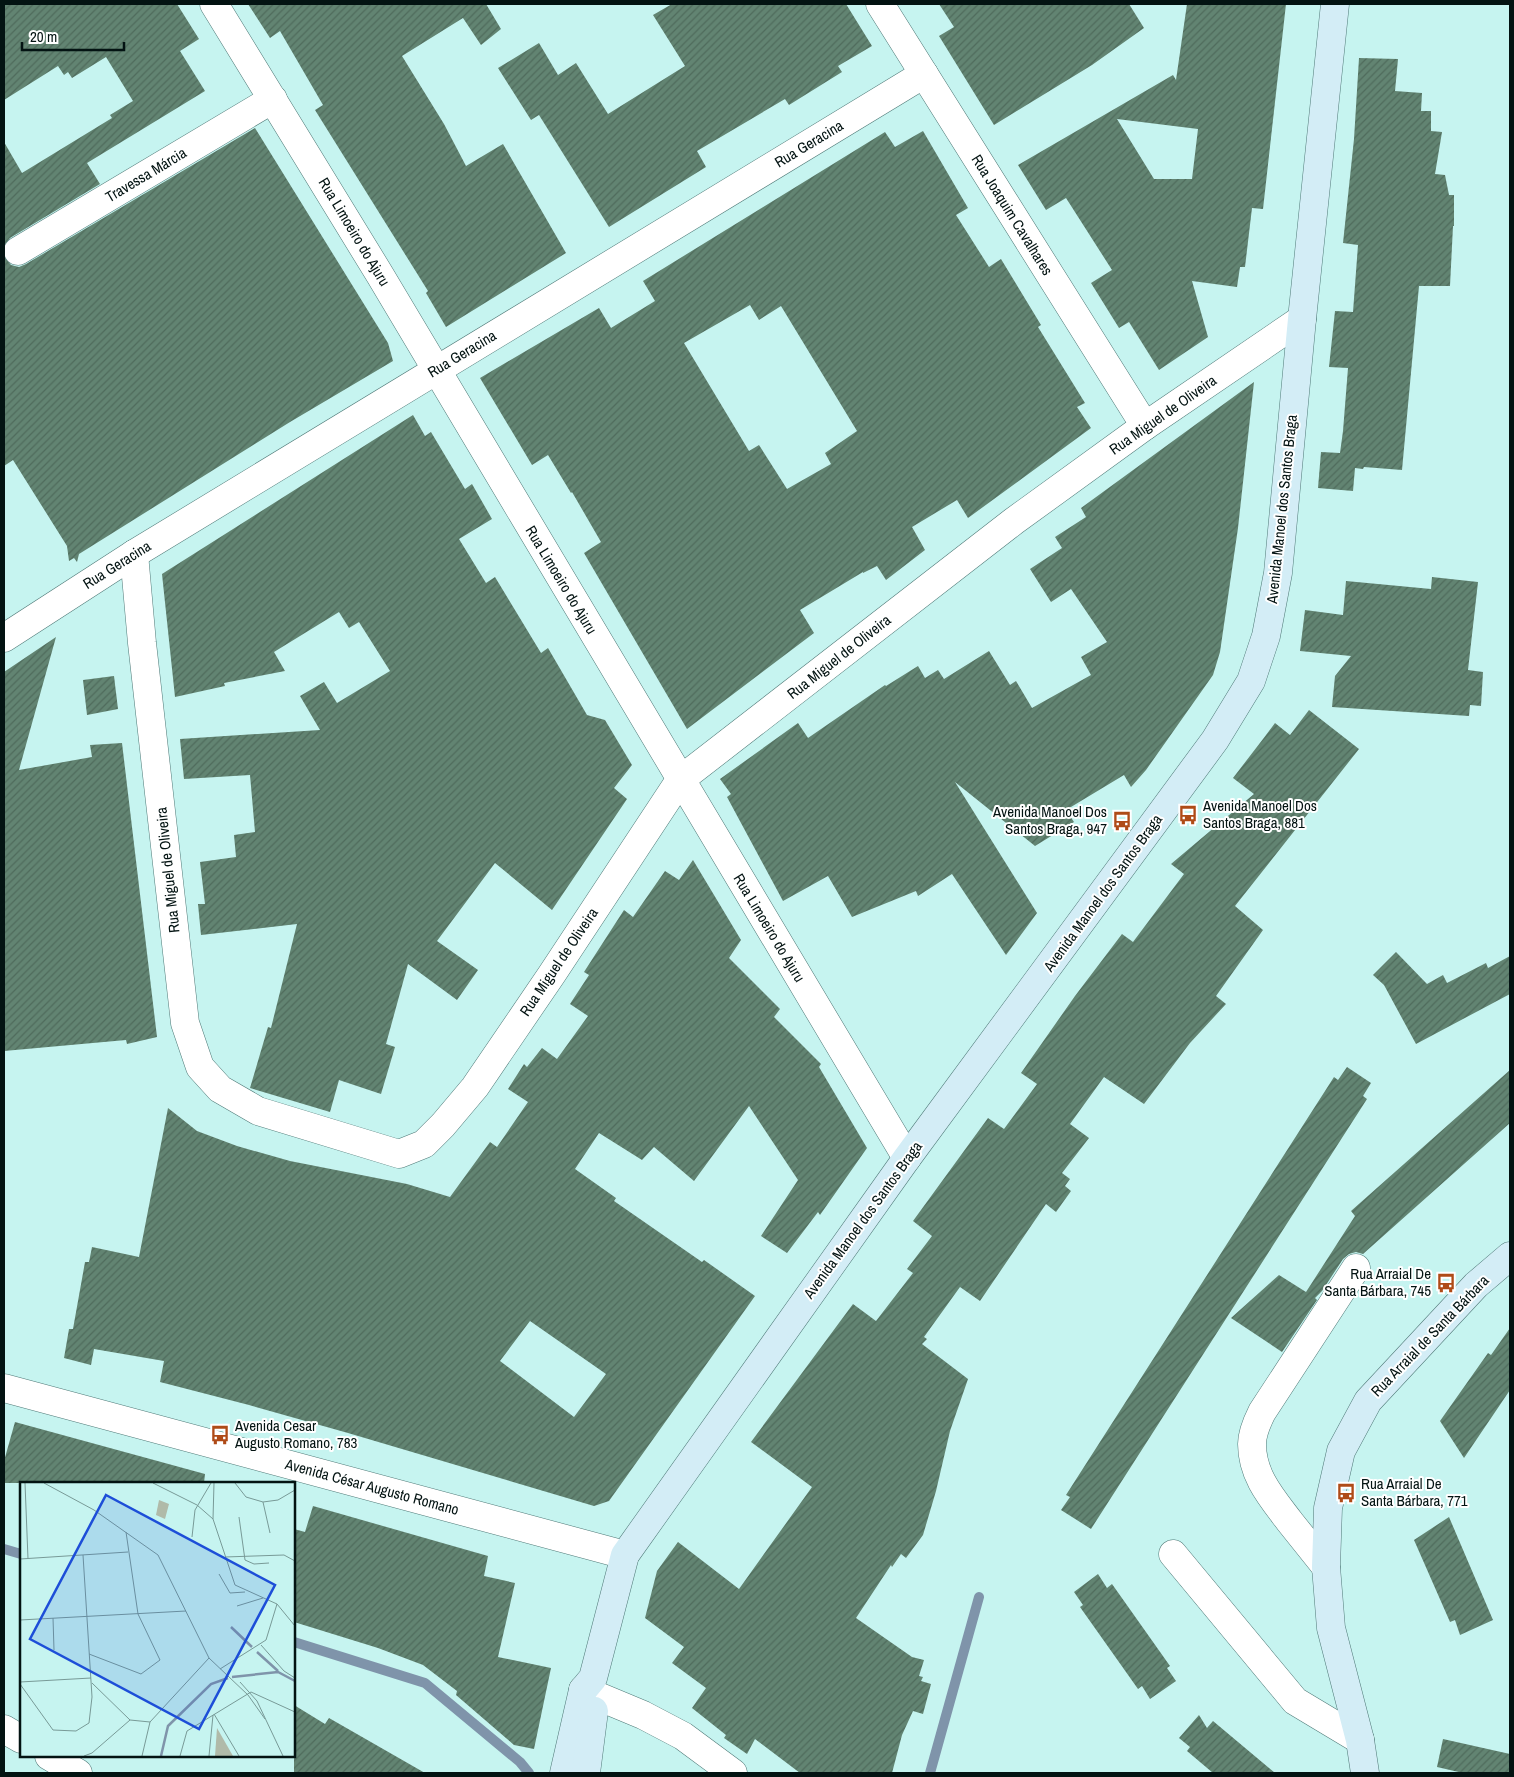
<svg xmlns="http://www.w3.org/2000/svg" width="1514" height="1777" viewBox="0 0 1514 1777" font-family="'Archivo Narrow',sans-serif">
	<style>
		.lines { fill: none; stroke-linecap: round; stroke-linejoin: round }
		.stream { stroke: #7f94aa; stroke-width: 10 }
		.building { fill: url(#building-hatch); fill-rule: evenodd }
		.street-casing { stroke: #507a78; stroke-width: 29 }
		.secondary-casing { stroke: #507a78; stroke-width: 29 }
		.street { stroke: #fff; stroke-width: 28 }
		.secondary { stroke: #d3edf6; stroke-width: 28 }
		.labels { text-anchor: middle; stroke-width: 4; stroke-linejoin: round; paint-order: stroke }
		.street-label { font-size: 15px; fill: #031312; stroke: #fff }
		.poi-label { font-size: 15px; fill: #031312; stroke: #fff; text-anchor: start }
		.inset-river { fill: none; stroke: #7f94aa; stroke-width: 2.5 }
		.inset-road { fill: none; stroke: #789a97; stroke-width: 1 }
		.view { fill: #1d4ed8; fill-opacity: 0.15; stroke: #1d4ed8; stroke-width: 2.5 }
		.inset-edge { fill: none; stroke: #031312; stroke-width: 2.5 }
	</style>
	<defs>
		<pattern id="building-hatch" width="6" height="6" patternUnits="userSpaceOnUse" patternTransform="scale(1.25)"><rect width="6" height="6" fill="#628472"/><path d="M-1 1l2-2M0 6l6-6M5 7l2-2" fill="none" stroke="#4f6b5c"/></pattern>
	</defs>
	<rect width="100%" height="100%" fill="#c6f4f0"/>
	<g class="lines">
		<g class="stream">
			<polyline points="4,1549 21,1554"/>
			<polyline points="294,1642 425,1683 520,1762 529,1773"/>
			<polyline points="930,1773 979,1597"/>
		</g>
	</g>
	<g class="building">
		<polygon points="4,4 177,4 199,39 180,51 205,91 87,163 100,184 10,238 4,246 4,142 22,173 112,118 110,115 133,101 106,57 72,78 68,72 64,75 58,66 4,100"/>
		<polygon points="248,4 487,4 486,4 501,29 481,45 463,18 402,56 444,124 466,166 503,144 566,253 446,327 426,293 428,291 315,110 323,105 280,31 270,38"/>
		<polygon points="672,4 846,4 872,46 838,66 842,72 789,105 785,99 697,151 706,167 609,227 539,115 531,120 498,68 539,43 558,75 576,63 608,114 685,66 653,15"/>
		<polygon points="939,4 1129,4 1144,28 1092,65 994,125 939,36 954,27"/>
		<path d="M1187,4H1286L1263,209L1252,208L1245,267H1240L1237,287L1192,281L1208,337L1159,370L1129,322L1119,328L1091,283L1112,270L1066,198L1046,210L1018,165L1173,75L1176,80ZM1117,119L1198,129L1192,179H1154Z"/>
		<polygon points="1359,58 1398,59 1395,91 1422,93 1421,111 1431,111 1431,131 1442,132 1435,174 1445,175 1449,195 1454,195 1454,226 1453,226 1450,286 1419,286 1402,470 1364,467 1363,469 1355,468 1353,491 1318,488 1321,452 1340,453 1343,431 1348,368 1329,367 1335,311 1353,312 1358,245 1343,243 1354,139"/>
		<polygon points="255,128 388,343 393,361 290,422 79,554 77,562 74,558 69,561 67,546 13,460 4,466 4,256 11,265 19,267 26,264"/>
		<path d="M923,131L968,208L956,215L989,267L1001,259L1041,325L1038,327L1085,403L1077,407L1091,428L968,518L957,500L912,527L925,550L886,580L877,566L863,573V572L800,610L814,633L687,729L584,553L601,542L572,492L571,493L548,455L532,465L480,378L599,308L611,328L655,301L643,281L885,132L895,147ZM750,305L759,320L781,306L857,431L825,453L831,464L787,489L759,445L749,451L684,343Z"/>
		<polygon points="1254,382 1238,528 1220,652 1213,675 1146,770 1131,787 1124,775 1066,810 1074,822 1035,846 955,782 1037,913 1006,955 952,874 918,896 916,891 852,917 828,876 783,901 727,797 731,794 720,779 798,723 808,738 885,685 886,686 918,666 925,678 938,670 944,679 989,651 1010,685 1016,681 1032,708 1091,675 1081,657 1107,642 1071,589 1051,602 1030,569 1062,548 1055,537 1086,517 1081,508"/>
		<polygon points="413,415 425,436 431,432 465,489 472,484 492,519 459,539 486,583 495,577 541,653 548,648 587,715 605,720 632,765 614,788 627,799 552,910 495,863 437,941 478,970 457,1000 408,964 386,1044 395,1047 381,1094 339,1080 330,1112 250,1088 268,1027 271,1028 297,924 201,935 198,904 205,904 200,862 236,857 234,835 255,832 250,775 184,779 180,739 320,730 300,696 324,682 337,703 390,671 359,622 349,628 339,612 274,652 285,671 224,683 225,686 175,697 162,574"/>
		<polygon points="1432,577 1478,582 1468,670 1483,672 1481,706 1470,705 1469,716 1332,707 1335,676 1351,656 1300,651 1305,610 1343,615 1346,581 1431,589"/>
		<polygon points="56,637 19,770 92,757 90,745 122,743 157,1037 127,1044 126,1040 4,1051 4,672"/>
		<polygon points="114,676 118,709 87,715 83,680"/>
		<polygon points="1309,710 1359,749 1235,906 1263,930 1216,996 1226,1004 1190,1043 1144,1104 1104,1077 1070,1124 1089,1138 1062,1173 1070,1179 1065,1186 1071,1191 1056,1212 1046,1204 980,1301 960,1287 924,1337 927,1339 922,1344 968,1379 950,1431 936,1491 923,1535 906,1558 901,1554 892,1567 891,1565 856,1618 912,1657 924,1660 919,1676 923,1677 921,1681 931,1684 923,1714 913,1711 902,1735 892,1773 800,1773 755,1739 747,1754 724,1738 726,1735 692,1708 706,1688 672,1663 684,1647 645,1618 657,1571 678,1542 739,1589 812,1487 751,1442 853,1304 876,1321 913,1273 907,1269 932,1236 913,1221 988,1118 1004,1129 1037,1084 1021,1073 1075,996 1122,934 1133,942 1184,874 1171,864 1254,794 1233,778 1263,739 1275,723 1290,735"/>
		<path d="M693,860L741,940L729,958L780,1009L774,1017L821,1064L819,1067L867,1148L820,1215L818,1212L787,1253L761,1236L798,1180L749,1106L694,1181L654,1147L642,1160L599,1133L575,1169L616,1198L614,1201L702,1262L704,1260L755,1296L609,1501L594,1506L348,1433L249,1405L160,1382L164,1361L94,1349L91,1365L64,1358L69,1329H73L85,1262H89L92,1247L139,1257L168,1108L197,1131L237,1146L290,1161L407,1184L450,1197L490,1142L497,1147L528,1102L508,1089L524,1064L527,1067L542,1048L557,1059L588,1016L570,1004L589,975L584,972L624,910L633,917L665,871L679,880ZM530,1321L606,1374L574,1417L500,1361Z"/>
		<polygon points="1396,952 1427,984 1443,975 1447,983 1486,963 1488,968 1510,956 1510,994 1416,1044 1384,985 1373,975"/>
		<polygon points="1347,1067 1371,1083 1363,1096 1367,1099 1091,1529 1061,1510 1070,1497 1066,1495 1334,1077 1338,1080"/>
		<polygon points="1510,1070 1510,1123 1363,1254 1356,1252 1349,1254 1343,1259 1322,1291 1315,1298 1317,1300 1282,1352 1231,1318 1279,1275 1306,1292 1355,1216 1351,1211"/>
		<polygon points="1510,1328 1510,1390 1464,1458 1440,1421 1488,1353 1491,1355"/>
		<polygon points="15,1422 205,1474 204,1483 4,1483 4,1461"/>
		<polygon points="313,1506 488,1556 484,1576 515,1583 498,1657 551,1668 534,1749 514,1745 456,1695 457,1691 423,1665 378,1648 294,1622 294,1529 305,1532"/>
		<polygon points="1449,1517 1493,1620 1460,1635 1455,1620 1450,1622 1414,1540"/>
		<polygon points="1098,1574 1107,1588 1112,1584 1170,1666 1167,1668 1176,1681 1150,1699 1142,1686 1138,1689 1080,1607 1083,1605 1074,1592"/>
		<polygon points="294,1705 325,1724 329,1718 425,1773 294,1773"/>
		<polygon points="1199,1715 1207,1728 1213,1721 1275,1773 1213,1773 1187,1751 1190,1747 1179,1738"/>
		<polygon points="1443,1739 1510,1754 1510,1773 1463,1773 1437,1767"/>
	</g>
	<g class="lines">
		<defs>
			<g id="street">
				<polyline points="214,4 380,275 907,1158"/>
				<polyline points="880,4 1145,426"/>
				<polyline points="18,251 273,99"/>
				<polyline points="134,554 142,643 185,1023 200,1067 220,1089 258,1111 399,1154 424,1144 443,1125 475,1087 552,974 680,780 1014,521 1145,426 1302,319"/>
				<polyline points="4,638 134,554 924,74"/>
				<polyline points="4,1388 625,1555"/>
				<polyline points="1173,1554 1295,1701 1360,1740"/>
				<path d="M1326,1567C1314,1552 1302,1537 1290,1522C1272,1498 1252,1476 1252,1444C1252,1433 1257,1422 1262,1412L1356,1268"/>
				<polyline points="583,1690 643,1715 683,1736 733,1773"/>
				<polyline points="4,1729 21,1739"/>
				<polyline points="49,1756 78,1773"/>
			</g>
			<g id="secondary">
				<polyline points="564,1773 583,1690 593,1678 625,1555 907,1158 1215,740 1251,681 1266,636 1278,573 1302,319 1335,4"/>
				<polyline points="586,1773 594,1711"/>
				<polyline points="1365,1773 1360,1740 1331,1628 1326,1567 1328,1508 1341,1451 1368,1401 1476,1285 1510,1256"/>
			</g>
		</defs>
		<use href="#street" class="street-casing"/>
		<use href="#secondary" class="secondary-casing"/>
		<use href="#street" class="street"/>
		<use href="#secondary" class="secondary"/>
	</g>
	<defs>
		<symbol id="bus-bare" viewBox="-9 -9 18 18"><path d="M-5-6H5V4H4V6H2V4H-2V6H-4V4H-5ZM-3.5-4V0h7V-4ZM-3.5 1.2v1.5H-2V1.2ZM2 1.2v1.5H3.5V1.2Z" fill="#af4b17" stroke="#fff" stroke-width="2.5" paint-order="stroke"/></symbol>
	</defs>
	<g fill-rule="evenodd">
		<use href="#bus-bare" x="1174" y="801" width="28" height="28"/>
		<use href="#bus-bare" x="1108" y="807" width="28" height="28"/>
		<use href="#bus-bare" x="1432" y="1269" width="28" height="28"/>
		<use href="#bus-bare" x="206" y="1421" width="28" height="28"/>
		<use href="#bus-bare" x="1332" y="1479" width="28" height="28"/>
	</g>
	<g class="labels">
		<g class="street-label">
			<text transform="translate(809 144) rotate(-31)" y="5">Rua Geracina</text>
			<text transform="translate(146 175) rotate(-31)" y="5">Travessa Márcia</text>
			<text transform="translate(1012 215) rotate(58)" y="5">Rua Joaquim Cavalhares</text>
			<text transform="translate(354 232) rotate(59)" y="5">Rua Limoeiro do Ajuru</text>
			<text transform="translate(462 354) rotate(-31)" y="5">Rua Geracina</text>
			<text transform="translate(1163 415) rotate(-35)" y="5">Rua Miguel de Oliveira</text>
			<text transform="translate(1282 509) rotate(-84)" y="5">Avenida Manoel dos Santos Braga</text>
			<text transform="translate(117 565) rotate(-32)" y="5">Rua Geracina</text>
			<text transform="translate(561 580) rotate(59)" y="5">Rua Limoeiro do Ajuru</text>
			<text transform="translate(839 657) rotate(-38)" y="5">Rua Miguel de Oliveira</text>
			<text transform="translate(168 870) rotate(-96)" y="5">Rua Miguel de Oliveira</text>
			<text transform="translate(1103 893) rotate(-54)" y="5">Avenida Manoel dos Santos Braga</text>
			<text transform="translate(769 928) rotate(59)" y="5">Rua Limoeiro do Ajuru</text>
			<text transform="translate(559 962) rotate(-56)" y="5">Rua Miguel de Oliveira</text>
			<text transform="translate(863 1220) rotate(-54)" y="5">Avenida Manoel dos Santos Braga</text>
			<text transform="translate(1430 1336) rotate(-46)" y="5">Rua Arraial de Santa Bárbara</text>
			<text transform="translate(372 1487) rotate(15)" y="5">Avenida César Augusto Romano</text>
		</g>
		<g class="poi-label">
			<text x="1203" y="811">Avenida Manoel Dos<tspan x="1203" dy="17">Santos Braga, 881</tspan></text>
			<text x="1107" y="817" text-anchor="end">Avenida Manoel Dos<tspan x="1107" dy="17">Santos Braga, 947</tspan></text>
			<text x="1431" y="1279" text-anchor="end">Rua Arraial De<tspan x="1431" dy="17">Santa Bárbara, 745</tspan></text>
			<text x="235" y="1431">Avenida Cesar<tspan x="235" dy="17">Augusto Romano, 783</tspan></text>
			<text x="1361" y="1489">Rua Arraial De<tspan x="1361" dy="17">Santa Bárbara, 771</tspan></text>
		</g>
	</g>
	<g transform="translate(20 1482)">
		<rect width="275" height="275" fill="#c6f4f0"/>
		<path d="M197,246L213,274H195Z" fill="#b0baa9"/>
		<path d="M139,18L149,22L145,37L136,33Z" fill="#b0baa9"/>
		<path class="inset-river" d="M211,145L232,165M237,170L258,189M212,195L258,190L275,199M141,274L148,244L191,202L208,196"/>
		<path class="inset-road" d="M5,1L8,77M24,1L74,28L138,73L189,176L228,213L245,237M133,1L177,23L193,37L215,103L257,122L275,144M215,1L226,15L243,20L258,18L275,8M243,20L250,51M219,35L225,78L234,82L249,81M193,37L194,1M172,55L175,28L191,1M205,75L264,73L275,79M0,77L108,70M199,92L210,111L225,110M217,124L243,116M33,136L34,168M0,138L166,129M241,163L264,189L275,196M69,172L121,192L140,178L118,132L106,50M200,187L246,158L257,122M0,200L71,196M220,200L237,219L263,274M72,201L110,238M0,202L33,248L56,249L69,241L72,215L63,73M194,232L219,274M64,274L72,271L110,238L130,240L189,176M122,274L130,240M160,274L167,249L231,210L275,230M189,274L193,233"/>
		<path class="view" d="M86,13L255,103L179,247L10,157Z"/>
		<rect width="275" height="275" class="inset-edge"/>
	</g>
	<rect width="1514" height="1777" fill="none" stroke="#031312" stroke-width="10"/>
	<path d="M22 42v8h102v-8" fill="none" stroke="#031312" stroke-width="2.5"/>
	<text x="30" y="42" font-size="15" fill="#031312" stroke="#ffffff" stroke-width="4" paint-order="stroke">20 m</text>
</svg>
